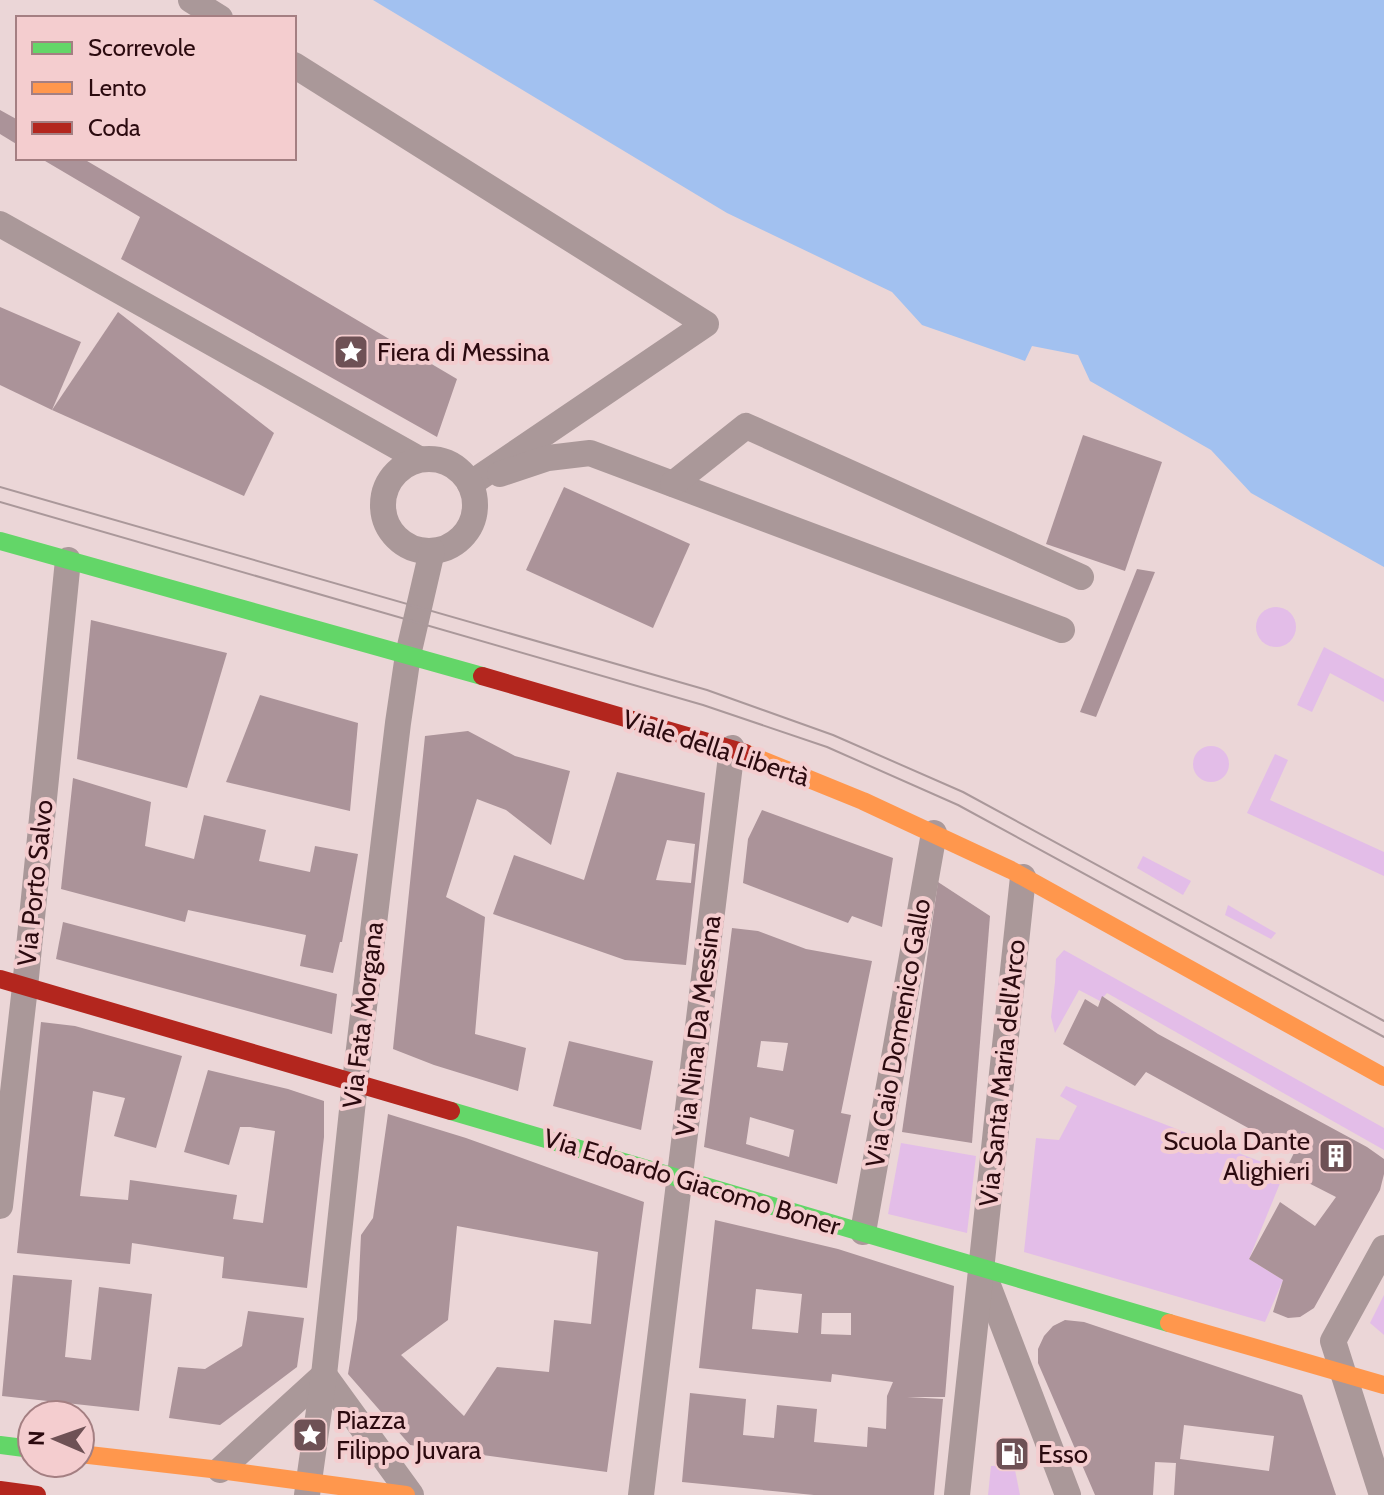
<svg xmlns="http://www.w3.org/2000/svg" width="1384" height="1495" viewBox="0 0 1384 1495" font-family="Cabin,sans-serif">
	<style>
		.green { fill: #e3bde8 }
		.water { fill: #a2c1f0 }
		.building { fill: #ab9399; fill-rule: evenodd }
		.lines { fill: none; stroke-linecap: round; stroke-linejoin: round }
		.street { stroke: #aa9899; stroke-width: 26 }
		.fast { stroke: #63d668; stroke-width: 18 }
		.slow { stroke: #ff974d; stroke-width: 18 }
		.jam { stroke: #b3261e; stroke-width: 18 }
		.tram { stroke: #aa989a; stroke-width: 2 }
		.labels { text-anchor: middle; stroke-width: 8; stroke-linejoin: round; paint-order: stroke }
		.poi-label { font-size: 26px; fill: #2b0a0f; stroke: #f4cdcf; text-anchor: start }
		.street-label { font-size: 26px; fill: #2b0a0f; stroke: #f4cdcf }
	</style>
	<rect width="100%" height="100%" fill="#ebd6d7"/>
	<g class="green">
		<circle cx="1276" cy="627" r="20"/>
		<polygon points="1324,647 1384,679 1384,702 1330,673 1312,712 1297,705"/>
		<circle cx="1211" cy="764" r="18"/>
		<polygon points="1275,754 1288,760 1270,800 1384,852 1384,876 1247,813"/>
		<polygon points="1143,856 1191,881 1183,895 1137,868"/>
		<polygon points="1228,905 1276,933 1271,939 1225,915"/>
		<polygon points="1064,950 1384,1128 1384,1150 1107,993 1100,1001 1079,990 1055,1033 1051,1017 1055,982 1056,959"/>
		<polygon points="1066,1086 1285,1171 1249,1259 1283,1280 1265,1322 1024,1252 1036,1138 1059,1140 1077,1106 1060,1096"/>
		<polygon points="901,1143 976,1156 967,1233 888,1214"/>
		<polygon points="1384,1295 1384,1335 1370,1323"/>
		<polygon points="1014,1465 1020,1495 988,1495 991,1466"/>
	</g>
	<polygon class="water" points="373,0 1384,0 1384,567 1251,493 1211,450 1090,381 1078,355 1032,346 1025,361 922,325 892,292 727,213"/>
	<g class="building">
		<polygon points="0,110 18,120 18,145 0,134"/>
		<polygon points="40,158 82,158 457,379 437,437 121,259 140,217"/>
		<polygon points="0,307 81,342 52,410 0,385"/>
		<polygon points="118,312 274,433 244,496 52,410"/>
		<polygon points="1083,435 1162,462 1125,571 1046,544"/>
		<polygon points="564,487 690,544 653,628 526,570"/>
		<polygon points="1137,569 1155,572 1096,717 1080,712"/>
		<polygon points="91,620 227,653 187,788 77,759"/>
		<polygon points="260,695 358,723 350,811 226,782"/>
		<polygon points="468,731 515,756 570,771 551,845 506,810 477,799 446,897 485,917 475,1034 526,1048 518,1091 434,1065 393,1049 425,736"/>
		<path d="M617,772L705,793L686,965L625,960L493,914L514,855L584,880ZM667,840L695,844L691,883L656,880Z"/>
		<polygon points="73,778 151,802 145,846 194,859 204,815 266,830 259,861 310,872 315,846 358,854 342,942 340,942 333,973 300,966 306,935 188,910 185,922 61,889"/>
		<polygon points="762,810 893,858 882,927 852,916 848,923 743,883 748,839"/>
		<polygon points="938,882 990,916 972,1143 902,1132"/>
		<polygon points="63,922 337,994 332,1034 56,959"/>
		<path d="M732,928L758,931L806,949L872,961L841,1113L851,1115L837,1184L704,1147ZM761,1041L788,1043L783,1071L757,1067ZM750,1117L794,1130L789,1157L746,1144Z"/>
		<polygon points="1102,996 1158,1034 1367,1147 1384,1159 1384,1174 1380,1190 1314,1308 1300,1317 1288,1318 1273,1312 1283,1280 1249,1259 1280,1202 1315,1226 1336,1197 1285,1171 1294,1153 1146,1072 1135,1086 1063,1044 1085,999 1098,1007"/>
		<polygon points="41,1022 75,1026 182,1056 156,1148 114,1136 125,1098 93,1091 80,1196 128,1200 130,1180 237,1195 233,1219 263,1223 275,1131 250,1127 240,1127 229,1165 184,1152 208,1070 288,1089 324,1101 324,1137 307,1288 222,1278 224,1257 132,1243 130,1264 17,1253"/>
		<polygon points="569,1041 653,1061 641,1130 553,1106"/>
		<path d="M388,1114L466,1138L644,1202L607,1472L410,1445L348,1374L357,1319L361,1235L373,1218ZM457,1226L598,1252L591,1324L554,1320L549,1372L497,1367L464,1416L401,1355L448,1320Z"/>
		<path d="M715,1220L838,1249L954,1286L945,1397H907L943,1399L934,1495H814L682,1482L690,1393L746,1399L743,1435L774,1438L777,1405L817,1409L814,1442L867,1447L868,1427L886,1429L887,1396L893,1382L832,1374L831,1382L699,1368ZM756,1289L802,1294L798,1333L752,1329ZM822,1313H851V1335L821,1334Z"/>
		<polygon points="13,1275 72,1280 65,1357 91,1360 99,1287 152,1294 139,1411 2,1396"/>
		<polygon points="248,1311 304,1318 297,1367 220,1425 169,1418 178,1367 205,1369 242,1346"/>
		<path d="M1065,1320L1084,1322L1302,1395L1336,1495H1174L1176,1463L1155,1462L1153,1495H1095L1038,1363V1349L1044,1336L1053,1326ZM1184,1425L1274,1436L1269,1471L1180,1459Z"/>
	</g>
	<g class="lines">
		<g class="street">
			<polyline points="191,0 220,18"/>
			<polyline points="294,65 706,324 470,484"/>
			<polyline points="0,224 419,459"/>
			<circle cx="429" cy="505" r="46"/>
			<polyline points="500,474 548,458 590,453 1062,630"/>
			<polyline points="673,484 746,426 1081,577"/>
			<polyline points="0,1206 25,987 68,560"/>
			<polyline points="863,1232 934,833"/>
			<polyline points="984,1275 1068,1495"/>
			<polyline points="324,1375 411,1495"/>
			<polyline points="220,1470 324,1375"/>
			<polyline points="307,1495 324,1375 355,1082 398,723 408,655 432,551"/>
			<polyline points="641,1495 732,748"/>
			<polyline points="957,1495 1023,877"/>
			<polyline points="1382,1495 1333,1341 1384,1248"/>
		</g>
		<g class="fast">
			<polyline points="0,541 482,676"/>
			<polyline points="451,1111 1169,1323"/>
			<polyline points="0,1445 32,1449"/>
		</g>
		<g class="slow">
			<polyline points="745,753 863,801 1011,870 1384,1077"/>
			<polyline points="1169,1323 1384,1385"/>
			<polyline points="80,1454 220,1470 406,1495"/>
		</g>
		<g class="jam">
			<polyline points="482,676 745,753"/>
			<polyline points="0,979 451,1111"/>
			<polyline points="0,1490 37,1495"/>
		</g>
		<g class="tram">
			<polyline points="0,487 707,690 833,735 963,792 1384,1021"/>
			<polyline points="0,502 703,705 827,747 958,805 1384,1037"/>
		</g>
	</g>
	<defs>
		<symbol id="sight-square" viewBox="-11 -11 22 22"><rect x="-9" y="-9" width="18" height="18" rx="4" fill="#6e5155" stroke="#f4cdcf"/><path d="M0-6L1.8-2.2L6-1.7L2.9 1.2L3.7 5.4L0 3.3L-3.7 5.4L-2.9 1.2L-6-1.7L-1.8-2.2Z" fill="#fff"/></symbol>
		<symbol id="building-square" viewBox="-11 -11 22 22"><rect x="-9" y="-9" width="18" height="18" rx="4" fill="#6e5155" stroke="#f4cdcf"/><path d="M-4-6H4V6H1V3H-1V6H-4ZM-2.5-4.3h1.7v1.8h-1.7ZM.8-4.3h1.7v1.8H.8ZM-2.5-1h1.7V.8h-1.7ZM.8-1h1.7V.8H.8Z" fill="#fff"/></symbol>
		<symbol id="fuel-square" viewBox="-11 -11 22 22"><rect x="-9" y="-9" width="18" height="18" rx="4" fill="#6e5155" stroke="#f4cdcf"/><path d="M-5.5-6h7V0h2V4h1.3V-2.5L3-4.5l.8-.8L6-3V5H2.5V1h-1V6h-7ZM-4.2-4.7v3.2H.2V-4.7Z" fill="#fff"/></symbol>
	</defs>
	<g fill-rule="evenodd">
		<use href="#sight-square" x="331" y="332" width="40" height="40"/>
		<use href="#building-square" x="1316" y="1136" width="40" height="40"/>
		<use href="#sight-square" x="290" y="1415" width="40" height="40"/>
		<use href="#fuel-square" x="992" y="1434" width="40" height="40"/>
	</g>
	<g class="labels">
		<g class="poi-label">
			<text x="377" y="361">Fiera di Messina</text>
			<text x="1310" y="1150" text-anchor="end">Scuola Dante<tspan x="1310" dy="30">Alighieri</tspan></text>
			<text x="336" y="1429">Piazza<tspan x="336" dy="30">Filippo Juvara</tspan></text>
			<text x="1038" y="1463">Esso</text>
		</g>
		<g class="street-label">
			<text transform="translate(716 748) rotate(18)" y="9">Viale della Libertà</text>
			<text transform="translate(35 883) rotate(-84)" y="9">Via Porto Salvo</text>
			<text transform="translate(363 1015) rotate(-83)" y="9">Via Fata Morgana</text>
			<text transform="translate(698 1026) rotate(-83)" y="9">Via Nina Da Messina</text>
			<text transform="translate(898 1033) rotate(-80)" y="9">Via Caio Domenico Gallo</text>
			<text transform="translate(1002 1073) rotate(-84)" y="9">Via Santa Maria dell'Arco</text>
			<text transform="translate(692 1182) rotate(17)" y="9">Via Edoardo Giacomo Boner</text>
		</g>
	</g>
	<rect x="16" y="16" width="280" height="144" fill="#f4cdcf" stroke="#a47f82" stroke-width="2"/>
	<rect x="32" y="42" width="40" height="12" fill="#63d668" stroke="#a47f82" stroke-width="2"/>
	<text x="88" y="56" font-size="24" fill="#2b0a0f">Scorrevole</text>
	<rect x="32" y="82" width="40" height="12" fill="#ff974d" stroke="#a47f82" stroke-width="2"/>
	<text x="88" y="96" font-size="24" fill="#2b0a0f">Lento</text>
	<rect x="32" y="122" width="40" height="12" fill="#b3261e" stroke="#a47f82" stroke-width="2"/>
	<text x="88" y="136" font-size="24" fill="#2b0a0f">Coda</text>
	<g transform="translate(56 1439) rotate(272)"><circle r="38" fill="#f4cdcf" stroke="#a47f82" stroke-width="2"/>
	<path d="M0-6L14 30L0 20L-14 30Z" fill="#6e5155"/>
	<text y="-12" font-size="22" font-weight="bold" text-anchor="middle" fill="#2b0a0f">N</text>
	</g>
</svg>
